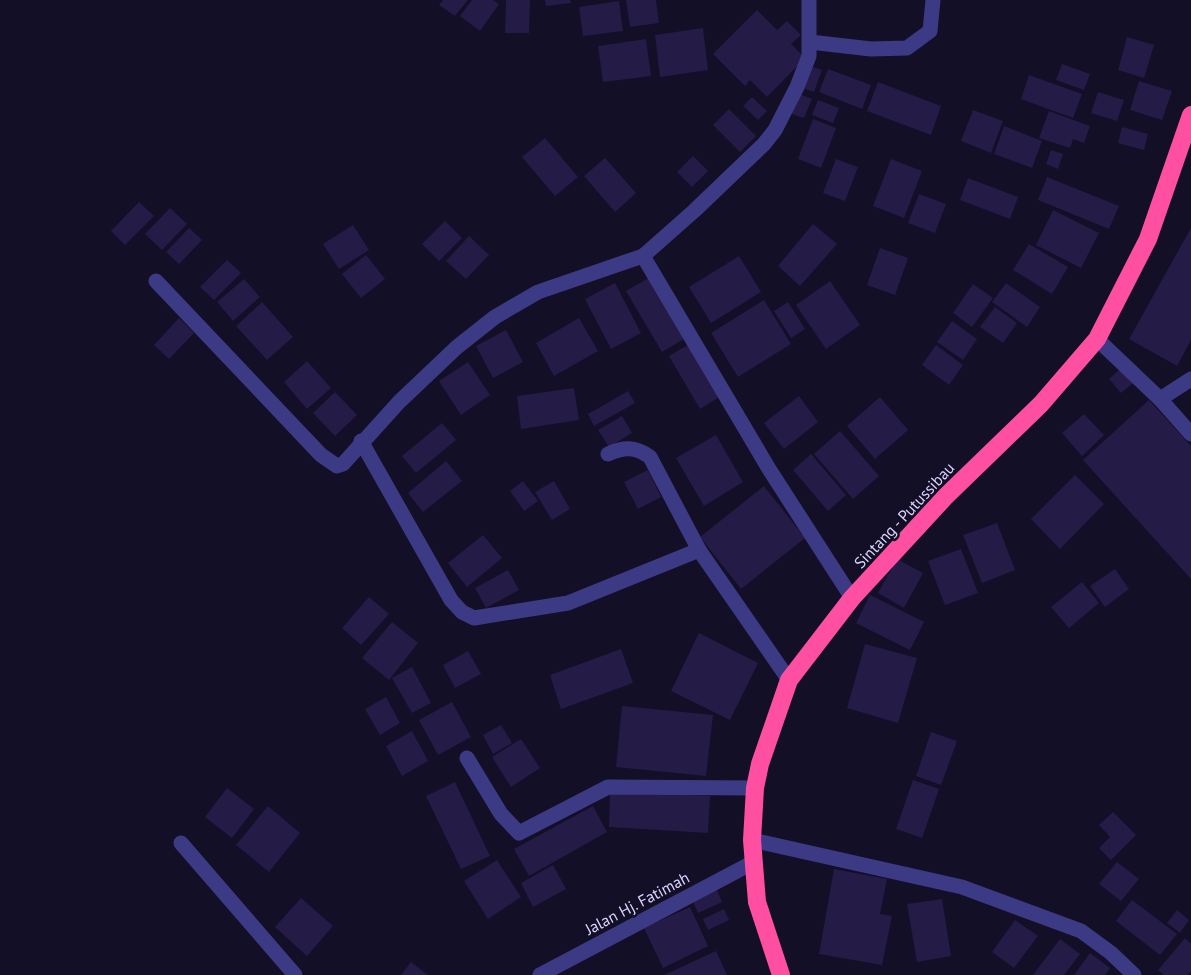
<svg xmlns="http://www.w3.org/2000/svg" width="1191" height="975" viewBox="0 0 1191 975" font-family="'PT Sans',sans-serif">
	<style>
		.building { fill: #241b47 }
		.lines { fill: none; stroke-linecap: round; stroke-linejoin: round }
		.minor { stroke: #3d3a85; stroke-width: 15 }
		.highway { stroke: #ff4fa3; stroke-width: 18 }
		.labels { text-anchor: middle; stroke-width: 5; stroke-linejoin: round; paint-order: stroke }
		.street-label { font-size: 16px; fill: #d9d4ff; stroke: #130f26 }
	</style>
	<rect width="100%" height="100%" fill="#130f26"/>
	<g class="building">
		<polygon points="443,0 468,0 455,16 439,5"/>
		<polygon points="472,0 493,0 499,4 480,31 460,16"/>
		<polygon points="506,0 530,0 529,33 505,33"/>
		<polygon points="545,0 570,0 571,3 546,6"/>
		<polygon points="626,0 656,0 659,23 630,27"/>
		<polygon points="619,1 623,31 583,36 579,7"/>
		<polygon points="757,10 777,30 787,21 801,35 791,44 805,58 767,97 750,80 745,86 713,54"/>
		<polygon points="703,28 708,70 660,77 655,35"/>
		<polygon points="1127,37 1154,45 1144,78 1118,70"/>
		<polygon points="646,39 651,76 603,82 598,46"/>
		<polygon points="1062,64 1090,74 1084,90 1056,80"/>
		<polygon points="808,65 822,70 814,92 800,87"/>
		<polygon points="828,69 871,85 862,109 819,92"/>
		<polygon points="1029,75 1082,94 1073,118 1021,99"/>
		<polygon points="1139,81 1172,91 1162,120 1130,110"/>
		<polygon points="878,82 941,106 931,135 867,111"/>
		<polygon points="1098,92 1124,100 1117,121 1091,113"/>
		<polygon points="797,93 812,99 804,118 789,113"/>
		<polygon points="752,97 767,111 758,120 743,106"/>
		<polygon points="818,100 839,108 833,123 812,115"/>
		<polygon points="729,109 756,136 740,152 713,125"/>
		<polygon points="973,110 1003,121 991,153 961,141"/>
		<polygon points="1049,111 1090,126 1084,143 1073,139 1070,148 1039,138"/>
		<polygon points="813,119 836,128 821,168 798,159"/>
		<polygon points="1004,126 1042,141 1032,168 994,154"/>
		<polygon points="1122,127 1148,134 1144,150 1118,143"/>
		<polygon points="545,138 578,177 555,196 522,157"/>
		<polygon points="1051,150 1063,154 1058,169 1046,164"/>
		<polygon points="693,156 708,171 692,187 677,172"/>
		<polygon points="605,158 636,193 615,212 584,176"/>
		<polygon points="836,159 858,167 845,201 823,193"/>
		<polygon points="891,159 922,171 904,218 873,206"/>
		<polygon points="1047,177 1119,206 1109,229 1038,200"/>
		<polygon points="968,178 1018,197 1010,219 960,200"/>
		<polygon points="919,194 946,204 935,233 908,223"/>
		<polygon points="139,202 154,216 125,245 111,231"/>
		<polygon points="170,208 187,224 162,250 145,234"/>
		<polygon points="1053,210 1099,233 1081,268 1036,245"/>
		<polygon points="445,221 462,238 439,261 422,244"/>
		<polygon points="813,224 837,244 800,286 778,266"/>
		<polygon points="353,225 369,250 339,269 323,244"/>
		<polygon points="189,228 202,240 179,264 166,252"/>
		<polygon points="1191,228 1191,340 1177,366 1129,339"/>
		<polygon points="469,236 489,255 466,279 446,261"/>
		<polygon points="1029,244 1068,267 1052,294 1013,270"/>
		<polygon points="880,248 908,258 895,295 867,285"/>
		<polygon points="366,255 385,279 361,298 342,274"/>
		<polygon points="739,256 761,292 711,323 689,287"/>
		<polygon points="227,260 241,273 214,300 200,287"/>
		<polygon points="652,276 687,337 662,352 626,291"/>
		<polygon points="244,279 260,297 233,321 217,302"/>
		<polygon points="830,281 860,325 826,349 796,305"/>
		<polygon points="615,283 641,333 611,349 585,299"/>
		<polygon points="1006,283 1040,307 1027,327 992,302"/>
		<polygon points="973,284 993,298 972,327 953,313"/>
		<polygon points="764,300 791,344 738,377 711,333"/>
		<polygon points="262,302 293,337 267,360 236,326"/>
		<polygon points="788,302 805,329 791,338 774,311"/>
		<polygon points="995,307 1017,323 1003,343 980,327"/>
		<polygon points="179,318 194,333 169,359 154,345"/>
		<polygon points="579,318 598,351 554,376 536,343"/>
		<polygon points="952,321 977,339 963,360 937,342"/>
		<polygon points="506,330 523,362 493,378 476,346"/>
		<polygon points="693,342 724,394 700,409 669,356"/>
		<polygon points="936,345 963,365 949,385 922,365"/>
		<polygon points="307,361 331,388 307,409 284,382"/>
		<polygon points="468,362 490,395 461,415 439,381"/>
		<polygon points="1121,368 1133,383 1121,393 1109,379"/>
		<polygon points="574,388 579,420 521,429 517,396"/>
		<polygon points="628,391 635,403 594,426 588,414"/>
		<polygon points="335,392 357,415 335,436 313,413"/>
		<polygon points="799,396 818,422 784,449 764,423"/>
		<polygon points="880,397 908,430 875,459 847,426"/>
		<polygon points="1149,400 1191,446 1191,579 1083,460"/>
		<polygon points="1084,414 1104,435 1082,456 1062,433"/>
		<polygon points="622,416 632,433 609,447 598,430"/>
		<polygon points="442,423 456,440 416,473 402,456"/>
		<polygon points="840,431 879,476 853,499 814,454"/>
		<polygon points="716,435 743,482 704,506 676,458"/>
		<polygon points="811,454 846,495 828,511 793,470"/>
		<polygon points="446,461 462,481 423,512 408,493"/>
		<polygon points="648,470 661,497 638,509 624,482"/>
		<polygon points="1075,475 1104,504 1060,549 1031,519"/>
		<polygon points="523,481 538,501 524,511 510,491"/>
		<polygon points="554,481 570,509 552,520 535,492"/>
		<polygon points="764,486 805,538 741,589 700,537"/>
		<polygon points="997,523 1015,570 982,583 963,535"/>
		<polygon points="483,535 502,558 467,587 448,563"/>
		<polygon points="961,549 978,593 945,605 928,561"/>
		<polygon points="897,559 923,573 904,608 878,593"/>
		<polygon points="1115,569 1129,589 1105,607 1090,586"/>
		<polygon points="508,570 519,590 486,608 475,588"/>
		<polygon points="1082,582 1099,603 1069,628 1051,607"/>
		<polygon points="870,595 924,622 910,650 856,623"/>
		<polygon points="369,597 389,614 361,645 342,628"/>
		<polygon points="392,622 418,643 389,680 362,658"/>
		<polygon points="699,633 758,663 730,720 671,691"/>
		<polygon points="865,644 917,658 898,723 847,708"/>
		<polygon points="621,649 633,683 561,709 550,675"/>
		<polygon points="468,651 481,674 455,688 443,665"/>
		<polygon points="412,667 431,703 412,713 392,678"/>
		<polygon points="386,697 400,723 380,735 365,709"/>
		<polygon points="452,702 471,737 438,755 419,720"/>
		<polygon points="622,706 713,715 706,776 616,767"/>
		<polygon points="501,725 512,743 493,754 483,735"/>
		<polygon points="412,731 428,761 402,776 386,746"/>
		<polygon points="931,732 957,741 941,785 916,776"/>
		<polygon points="521,739 540,768 511,787 492,757"/>
		<polygon points="913,780 939,789 922,838 896,829"/>
		<polygon points="455,782 490,856 461,869 426,796"/>
		<polygon points="227,788 254,809 232,838 205,817"/>
		<polygon points="610,791 710,796 708,833 609,827"/>
		<polygon points="268,806 300,833 269,872 236,845"/>
		<polygon points="593,806 607,832 529,876 514,849"/>
		<polygon points="1113,812 1136,835 1111,860 1099,848 1110,837 1099,825"/>
		<polygon points="497,860 521,897 488,919 464,881"/>
		<polygon points="1117,862 1139,879 1121,901 1099,884"/>
		<polygon points="553,865 566,889 533,907 521,883"/>
		<polygon points="834,869 887,879 880,914 892,916 882,965 819,954"/>
		<polygon points="715,885 722,902 698,913 691,897"/>
		<polygon points="301,898 333,926 307,956 275,927"/>
		<polygon points="942,899 951,956 917,962 907,904"/>
		<polygon points="1132,900 1177,934 1160,955 1116,921"/>
		<polygon points="690,907 708,946 663,968 644,928"/>
		<polygon points="724,909 729,920 708,930 703,919"/>
		<polygon points="1177,910 1189,920 1180,933 1167,923"/>
		<polygon points="1015,920 1038,936 1014,968 992,952"/>
		<polygon points="1185,938 1191,944 1191,971 1188,975 1164,975 1158,970"/>
		<polygon points="1060,939 1080,954 1064,975 1033,975"/>
		<polygon points="716,951 727,975 664,975"/>
		<polygon points="1090,953 1110,968 1105,975 1074,975"/>
		<polygon points="411,962 428,975 401,975"/>
	</g>
	<g class="lines">
		<g class="minor">
			<polyline points="810,42 871,49 907,48 930,31 933,0"/>
			<polyline points="643,256 769,469 852,598"/>
			<polyline points="156,281 321,455 337,466 343,464 399,402 457,347 495,317 538,292 643,256 694,211 764,144 775,130 797,87 809,56 809,0"/>
			<polyline points="1097,339 1160,399 1191,434"/>
			<polyline points="1160,399 1191,379"/>
			<polyline points="361,441 451,600 462,612 474,618 568,603 699,550"/>
			<path d="M608,454C623,447 635,446 650,457L699,550L789,680"/>
			<polyline points="467,758 501,814 519,833 608,787 755,788"/>
			<polyline points="752,840 962,887 1081,931 1111,953 1134,975"/>
			<polyline points="181,843 295,975"/>
			<polyline points="540,975 752,863"/>
		</g>
		<polyline class="highway" points="781,975 757,902 752,840 755,788 760,764 789,680 852,598 946,496 1041,404 1097,339 1148,239 1191,115"/>
	</g>
	<g class="labels">
		<g class="street-label">
			<text transform="translate(904 515) rotate(-47)" y="6">Sintang - Putussibau</text>
			<text transform="translate(637 903) rotate(-28)" y="6">Jalan Hj. Fatimah</text>
		</g>
	</g>
</svg>
